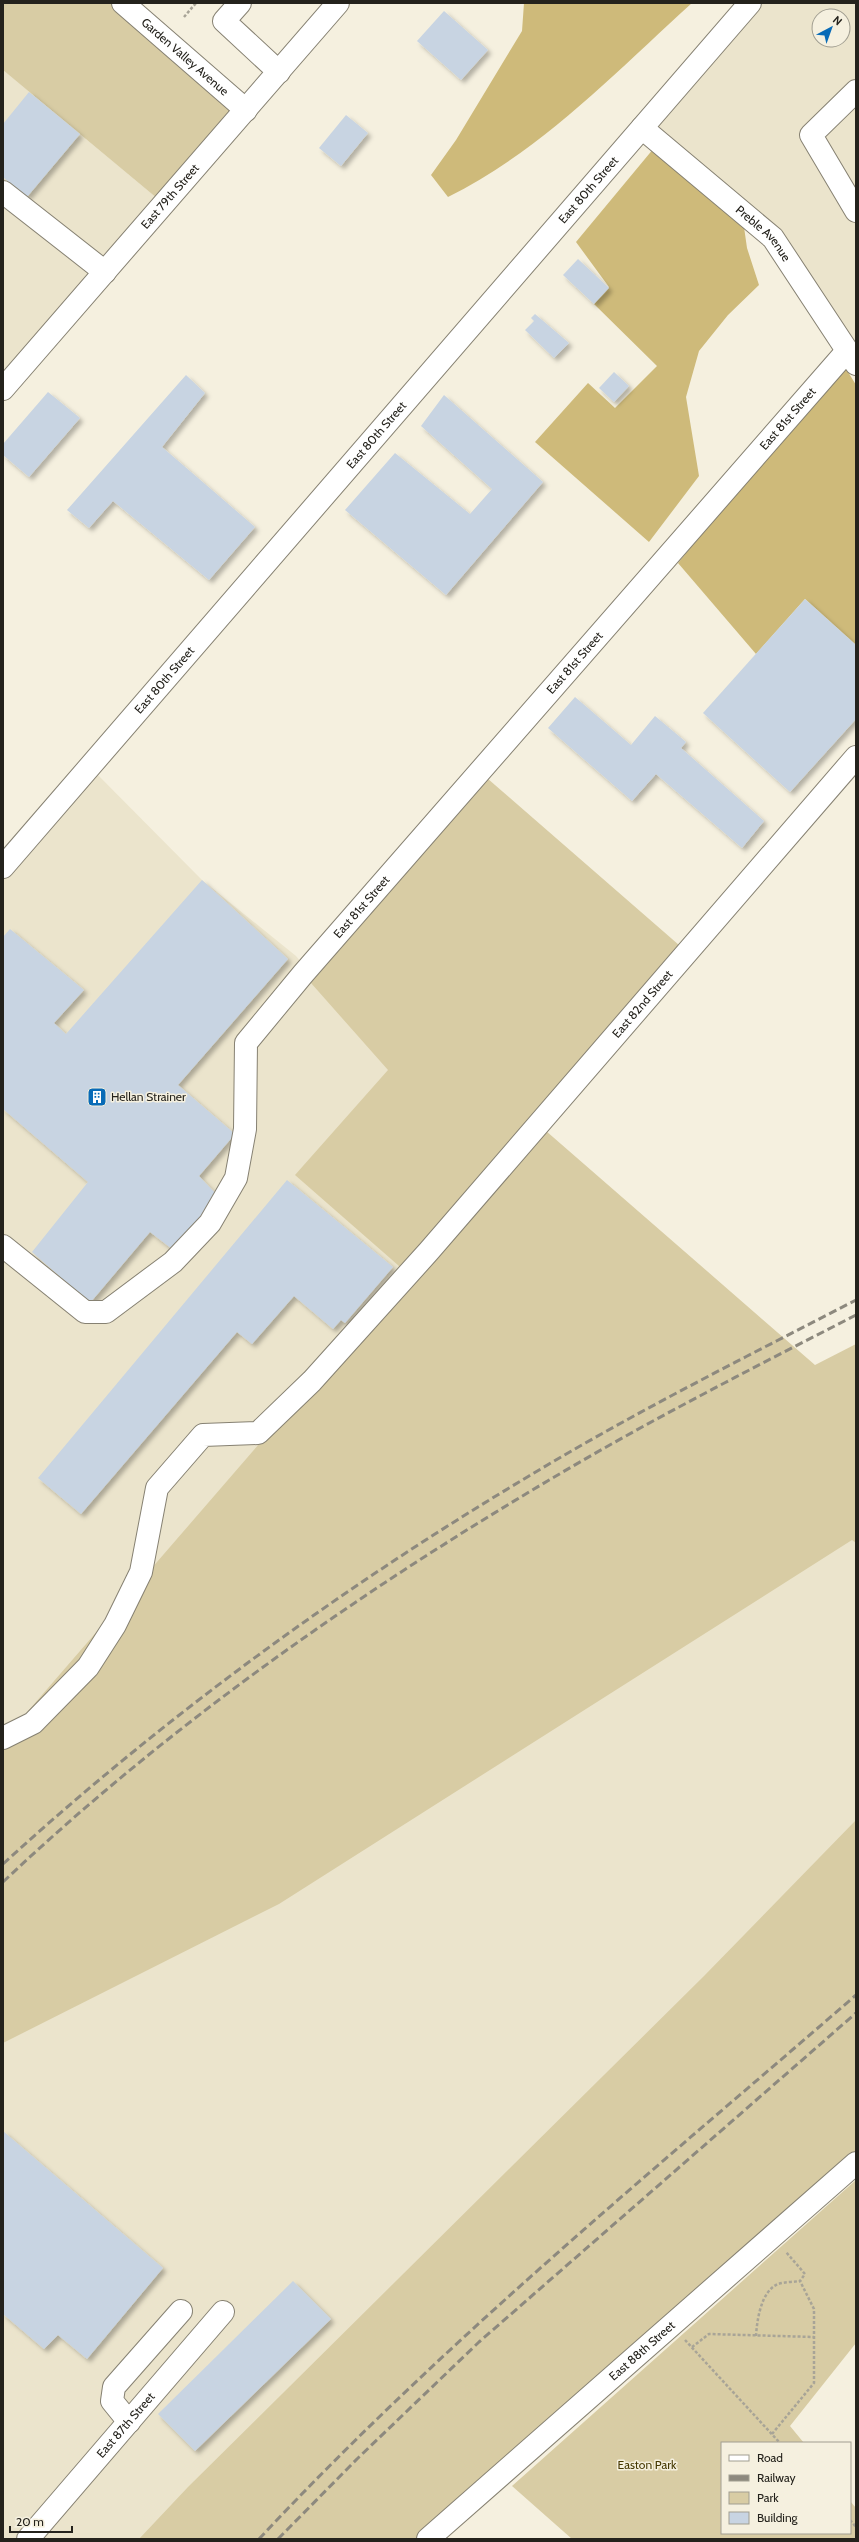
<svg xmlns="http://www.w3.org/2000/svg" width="859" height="2542" viewBox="0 0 859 2542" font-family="Cabin,sans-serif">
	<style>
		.built { fill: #ebe4cc; fill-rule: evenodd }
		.green { fill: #d8cca4 }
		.forest { fill: #ceba7a }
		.building { fill: #c8d4e2; filter: url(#shadow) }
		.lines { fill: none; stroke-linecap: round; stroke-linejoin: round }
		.minor-casing { stroke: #868172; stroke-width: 24 }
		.major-casing { stroke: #868172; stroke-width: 24 }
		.path { stroke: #a8a497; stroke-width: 2.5; stroke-dasharray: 3 2; stroke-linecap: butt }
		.minor { stroke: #fff; stroke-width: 22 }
		.major { stroke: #fff; stroke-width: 22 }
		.rail { stroke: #8d897e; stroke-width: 3; stroke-dasharray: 8 4; stroke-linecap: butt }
		.labels { text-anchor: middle; stroke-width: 3; stroke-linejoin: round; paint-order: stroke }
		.street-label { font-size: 12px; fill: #24221c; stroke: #f5f0df }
		.poi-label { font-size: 12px; fill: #24221c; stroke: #f5f0df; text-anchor: start }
		.park-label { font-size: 12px; fill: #453801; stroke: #f5f0df }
	</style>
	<defs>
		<filter id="shadow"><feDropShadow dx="3.5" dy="3.5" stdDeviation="2" flood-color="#0004"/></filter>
	</defs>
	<rect width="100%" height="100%" fill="#f5f0df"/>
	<g class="built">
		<path d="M750,3H856V364L773,238L642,128ZM819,16H843V40H819Z"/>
		<polygon points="3,70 164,204 3,389"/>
		<polygon points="90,767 202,880 296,956 389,1070 856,1543 856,1884 184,2539 3,2539 3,867"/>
	</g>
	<g class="green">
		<polygon points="3,3 123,3 246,110 164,204 3,70"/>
		<polygon points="480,772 687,952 538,1124 815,1365 856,1344 856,1543 852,1540 279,1904 3,2043 3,1740 407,1273 295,1175 388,1070 303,974"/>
		<polygon points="856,1820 856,2163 428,2539 139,2539 188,2487 704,1976"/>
		<polygon points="856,2180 856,2343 790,2426 804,2443 722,2443 722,2533 850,2533 850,2501 856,2508 856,2539 572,2539 512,2486"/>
	</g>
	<g class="forest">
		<path d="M524,3H692C616,72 541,151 448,197L431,175L456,140L522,31Z"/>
		<polygon points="659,142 742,213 747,248 759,285 728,315 699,351 686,397 699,476 649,542 535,442 588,383 615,408 657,366 594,304 609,287 576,242"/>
		<polygon points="842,362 856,385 856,645 805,599 756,654 678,563"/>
	</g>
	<g class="building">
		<polygon points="444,11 488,50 461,80 417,41"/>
		<polygon points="29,92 80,134 27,197 3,177 3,124"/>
		<polygon points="346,115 368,133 341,166 319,148"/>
		<polygon points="578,259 609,288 594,304 563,275"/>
		<polygon points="535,314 569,343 554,358 525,330 534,321 531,318"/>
		<polygon points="614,372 629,386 614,402 599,388"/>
		<polygon points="186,375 205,393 162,447 255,527 209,580 113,501 89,528 67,510"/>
		<polygon points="48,392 80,418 29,477 3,455 3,444"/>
		<polygon points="444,395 543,482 446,595 345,510 395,453 470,514 492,489 421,426"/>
		<polygon points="805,599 856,645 856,719 790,792 703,713"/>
		<polygon points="575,697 631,745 655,716 686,742 681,748 764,821 742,848 656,774 632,801 548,728"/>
		<polygon points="202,880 288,959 178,1085 235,1134 199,1176 218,1196 172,1249 150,1232 90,1303 32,1252 88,1182 3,1109 3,937 10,929 84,990 54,1023 66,1034"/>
		<polygon points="287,1180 393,1267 345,1323 341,1320 333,1329 294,1296 252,1344 237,1332 81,1514 38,1478"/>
		<polygon points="3,2131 163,2268 87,2359 58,2335 44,2349 3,2314"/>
		<polygon points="293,2281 331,2319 195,2451 158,2414"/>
	</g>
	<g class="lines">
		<defs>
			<g id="minor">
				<path id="s1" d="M123,3L246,110"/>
				<polyline points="240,3 224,21 279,72"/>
				<polyline points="856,91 811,135 856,211"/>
				<path id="s2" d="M642,128L773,238L856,364"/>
				<polyline points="3,192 105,272"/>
				<path id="s3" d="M3,867L750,3"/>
				<path id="s4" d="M3,1246L85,1312H106L173,1262L210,1223L236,1178L245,1129L246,1043L303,974L847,351"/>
				<path id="s5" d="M3,1738L33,1723L88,1667L115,1625L141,1572L157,1488L203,1435L258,1433L312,1381L429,1251L856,757"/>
				<polyline points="129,2422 112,2401 114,2387 181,2311"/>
				<path id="s6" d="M28,2539L223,2312"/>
				<path id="s7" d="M428,2539L856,2163"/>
			</g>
			<g id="major">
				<path id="s8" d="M3,389L338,3"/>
			</g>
		</defs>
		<use href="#minor" class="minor-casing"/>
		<use href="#major" class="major-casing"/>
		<g class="path">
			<polyline points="184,17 196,3"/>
			<path d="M756,2336C757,2320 761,2291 778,2284C784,2282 793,2282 800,2281"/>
			<polyline points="685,2340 780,2443"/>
			<polyline points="692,2347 709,2334 814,2337"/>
			<polyline points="772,2434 814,2383 814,2309 800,2281 805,2274 786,2252"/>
			<polyline points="850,2520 856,2527"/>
		</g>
		<use href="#minor" class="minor"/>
		<use href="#major" class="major"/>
		<g class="rail">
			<path d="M3,1864C164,1717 341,1588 529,1476C635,1412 746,1357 856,1300"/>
			<path d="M3,1882C169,1725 359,1592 556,1476C654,1418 755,1367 856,1315"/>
			<path d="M259,2539C442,2343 653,2171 856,1995"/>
			<polyline points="278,2539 357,2459 479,2342 856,2013"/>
		</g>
	</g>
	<defs>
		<symbol id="building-square" viewBox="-11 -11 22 22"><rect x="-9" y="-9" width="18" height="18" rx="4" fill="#086bb7" stroke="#f5f0df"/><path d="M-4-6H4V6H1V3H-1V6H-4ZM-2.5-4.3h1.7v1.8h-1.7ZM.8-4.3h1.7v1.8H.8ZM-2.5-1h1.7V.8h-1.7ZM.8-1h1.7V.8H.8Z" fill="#fff"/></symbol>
	</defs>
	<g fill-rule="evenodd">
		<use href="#building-square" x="86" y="1086" width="22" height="22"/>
	</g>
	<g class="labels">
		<g class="street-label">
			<text dy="4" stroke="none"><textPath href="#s1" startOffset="82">Garden Valley Avenue</textPath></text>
			<text dy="4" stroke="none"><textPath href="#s3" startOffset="895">East 80th Street</textPath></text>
			<text dy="4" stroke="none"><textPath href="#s8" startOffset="255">East 79th Street</textPath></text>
			<text dy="4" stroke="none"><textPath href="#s2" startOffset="161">Preble Avenue</textPath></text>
			<text dy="4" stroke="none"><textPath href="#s4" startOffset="1278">East 81st Street</textPath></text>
			<text dy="4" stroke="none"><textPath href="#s3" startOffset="571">East 80th Street</textPath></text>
			<text dy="4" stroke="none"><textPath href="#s4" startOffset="954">East 81st Street</textPath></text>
			<text dy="4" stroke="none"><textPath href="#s3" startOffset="247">East 80th Street</textPath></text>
			<text dy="4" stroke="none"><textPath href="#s4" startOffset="630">East 81st Street</textPath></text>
			<text dy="4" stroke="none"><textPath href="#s5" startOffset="1008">East 82nd Street</textPath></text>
			<text dy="4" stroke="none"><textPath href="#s7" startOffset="285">East 88th Street</textPath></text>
			<text dy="4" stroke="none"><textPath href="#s6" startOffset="150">East 87th Street</textPath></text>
		</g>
		<g class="poi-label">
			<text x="111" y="1101">Hellan Strainer</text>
		</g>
		<g class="park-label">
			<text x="647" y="2469">Easton Park</text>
		</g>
	</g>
	<rect width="859" height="2542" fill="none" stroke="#24221c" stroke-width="8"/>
	<rect x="721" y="2442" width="130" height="92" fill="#f5f0df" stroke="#a19e91"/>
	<rect x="729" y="2455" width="20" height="6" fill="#ffffff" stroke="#a19e91"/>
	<text x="757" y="2462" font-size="12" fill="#24221c">Road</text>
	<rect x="729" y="2475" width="20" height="6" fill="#8d897e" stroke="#a19e91"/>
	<text x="757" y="2482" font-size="12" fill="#24221c">Railway</text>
	<rect x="729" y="2492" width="20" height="12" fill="#d8cca4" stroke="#a19e91"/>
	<text x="757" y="2502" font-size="12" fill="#24221c">Park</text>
	<rect x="729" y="2512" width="20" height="12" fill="#c8d4e2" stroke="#a19e91"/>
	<text x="757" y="2522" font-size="12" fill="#24221c">Building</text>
	<g transform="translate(831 28) rotate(41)"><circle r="19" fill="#f5f0df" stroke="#a19e91"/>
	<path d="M0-3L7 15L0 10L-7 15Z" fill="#086bb7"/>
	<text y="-6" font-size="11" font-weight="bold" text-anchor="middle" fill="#24221c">N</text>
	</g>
	<path d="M10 2526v6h62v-6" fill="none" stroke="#24221c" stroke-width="2"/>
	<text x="16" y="2526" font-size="12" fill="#24221c" stroke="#f5f0df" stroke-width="3" paint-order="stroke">20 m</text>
</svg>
